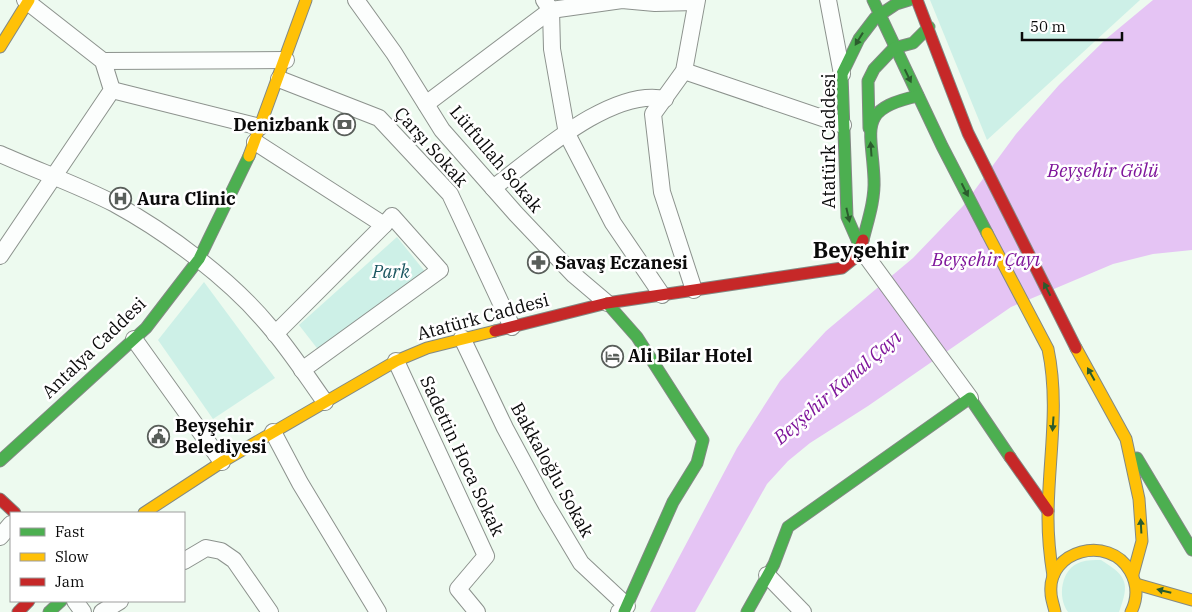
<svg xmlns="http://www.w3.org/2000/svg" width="1192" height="612" viewBox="0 0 1192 612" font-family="'IBM Plex Serif',serif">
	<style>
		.green { fill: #cdf0e7 }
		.water { fill: #e5c4f4 }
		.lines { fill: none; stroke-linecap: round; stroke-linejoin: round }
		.street-casing { stroke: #8c928d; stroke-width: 18 }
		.fast-casing { stroke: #838984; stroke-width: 13 }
		.slow-casing { stroke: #838984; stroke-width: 13 }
		.jam-casing { stroke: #838984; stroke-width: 13 }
		.street { stroke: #fcfefd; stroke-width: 16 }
		.fast { stroke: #4caf50; stroke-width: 11 }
		.slow { stroke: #ffc107; stroke-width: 11 }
		.jam { stroke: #c62828; stroke-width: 11 }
		.oneway { fill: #2b5c2d }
		.labels { text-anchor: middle; stroke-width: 5; stroke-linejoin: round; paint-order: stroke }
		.poi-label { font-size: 18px; font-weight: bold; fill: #0a0a0a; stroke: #fff; text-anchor: start }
		.street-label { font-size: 18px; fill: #0a0a0a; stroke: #fff }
		.park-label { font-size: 18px; font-style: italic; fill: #1c5761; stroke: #fff }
		.water-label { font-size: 19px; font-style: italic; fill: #7f159b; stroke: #fff }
		.district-label { font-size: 22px; font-weight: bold; fill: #0a0a0a; stroke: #fff }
	</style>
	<rect width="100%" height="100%" fill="#edfaef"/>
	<g class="green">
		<polygon points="930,0 1140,0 987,140"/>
		<polygon points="397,237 426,273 320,352 299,325"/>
		<polygon points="204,282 275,378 213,419 158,340"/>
		<path d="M1101,560C1127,576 1130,583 1119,612H1068C1057,597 1061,568 1081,562C1087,560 1095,560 1101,560Z"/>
	</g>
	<polygon class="water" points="1153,0 1192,0 1192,250 1153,254 1113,264 1011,307 868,406 810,443 788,461 767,484 695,612 650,612 737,448 780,381 826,331 913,258 963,206 1016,134 1059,85 1106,39"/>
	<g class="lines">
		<defs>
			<g id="street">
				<polyline points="356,0 394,53 442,130 516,214 574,275 607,303"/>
				<polyline points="544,0 551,10 552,49 567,134 613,223 662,295"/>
				<polyline points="828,0 842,74"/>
				<polyline points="103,61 286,60"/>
				<polyline points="684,71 843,125"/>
				<polyline points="279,79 379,118 450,194 512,327"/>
				<polyline points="112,90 260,127"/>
				<polyline points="426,104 551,10 622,0 655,3 696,2"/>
				<polyline points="255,142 384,225 275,334"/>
				<path d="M0,154C38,171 78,185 115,204C168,233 230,279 269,326C290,350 307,377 325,402"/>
				<path d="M493,188C535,157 611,87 665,99"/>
				<polyline points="861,249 970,398"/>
				<polyline points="0,256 112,90 103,61 25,0"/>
				<polyline points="694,290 662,192 653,114 684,71 697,0"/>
				<polyline points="462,338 505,428 547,506 581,563 627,606 619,612"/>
				<polyline points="134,339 222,462"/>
				<polyline points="396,361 486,556 458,589 477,612"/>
				<polyline points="302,370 440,270 392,216 384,225"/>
				<polyline points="273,432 300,483 378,612"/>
				<polyline points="0,537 11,524"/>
				<polyline points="184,561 206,548 221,551 234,560 270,612"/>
				<polyline points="767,575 803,612"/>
				<polyline points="75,601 83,612"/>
				<polyline points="102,612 120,601"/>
			</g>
			<g id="fast">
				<polyline points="873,0 942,146 987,233"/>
				<polyline points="869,128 868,81 874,69 894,48 913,43 929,27"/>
				<path d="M863,240C868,220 875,200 874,179C872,129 856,109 918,96"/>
				<polyline points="861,249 847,217 842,74 859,39 875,18 896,4 909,0"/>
				<polyline points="607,303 637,337 703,440 697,463 673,502 624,612"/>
				<polyline points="1137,458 1192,550"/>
				<polyline points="0,461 146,328 199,259 249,156"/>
				<polyline points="49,612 61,601"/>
				<polyline points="747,612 774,564 788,527 970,398 1010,457"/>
			</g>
			<g id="slow">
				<polyline points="0,47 29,0"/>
				<polyline points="249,156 306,0"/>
				<path d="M987,233L1048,349C1060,406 1048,461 1048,518C1048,538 1050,557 1053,576"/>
				<polyline points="1076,348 1126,439 1139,499 1142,541 1133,574"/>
				<polyline points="144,513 222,462 396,361 427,348 495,331"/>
				<polyline points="1136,584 1192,600"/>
				<path d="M1055,612C1054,606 1051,599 1051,593C1047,550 1109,534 1130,571C1138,585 1138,598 1131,612"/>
			</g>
			<g id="jam">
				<polyline points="917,0 968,133 1076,348"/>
				<polyline points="495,331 607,303 842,268 857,256 863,240"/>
				<polyline points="1010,457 1048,511"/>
				<polyline points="0,499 15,513"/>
				<polyline points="18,612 29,601"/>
			</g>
		</defs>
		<use href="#street" class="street-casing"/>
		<use href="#fast" class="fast-casing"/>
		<use href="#slow" class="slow-casing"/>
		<use href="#jam" class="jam-casing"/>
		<use href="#street" class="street"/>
		<use href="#fast" class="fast"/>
		<use href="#slow" class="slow"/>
		<use href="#jam" class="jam"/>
	</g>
	<defs><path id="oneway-solid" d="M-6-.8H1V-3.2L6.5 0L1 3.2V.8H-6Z" transform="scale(1.25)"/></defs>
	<g class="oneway">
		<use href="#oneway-solid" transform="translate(859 39) rotate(122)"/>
		<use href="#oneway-solid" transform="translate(908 76) rotate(64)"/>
		<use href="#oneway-solid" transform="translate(871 149) rotate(-94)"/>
		<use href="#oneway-solid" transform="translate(965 190) rotate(63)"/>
		<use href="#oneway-solid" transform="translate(848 215) rotate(77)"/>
		<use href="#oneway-solid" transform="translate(1047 289) rotate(-117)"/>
		<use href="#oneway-solid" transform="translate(1091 374) rotate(-119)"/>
		<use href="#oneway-solid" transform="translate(1053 424) rotate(94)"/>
		<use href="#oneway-solid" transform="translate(1141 526) rotate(-93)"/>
		<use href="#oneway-solid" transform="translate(1164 591) rotate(-166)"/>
	</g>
	<defs>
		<symbol id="bank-ring" viewBox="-11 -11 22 22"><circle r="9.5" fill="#fff" stroke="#595e5a" stroke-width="1.5"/><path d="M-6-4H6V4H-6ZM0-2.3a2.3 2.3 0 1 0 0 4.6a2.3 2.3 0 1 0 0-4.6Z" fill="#595e5a"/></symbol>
		<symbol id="hospital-ring" viewBox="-11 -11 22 22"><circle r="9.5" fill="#fff" stroke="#595e5a" stroke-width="1.5"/><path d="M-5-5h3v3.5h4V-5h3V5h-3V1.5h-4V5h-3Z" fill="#595e5a"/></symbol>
		<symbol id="pharmacy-ring" viewBox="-11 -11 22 22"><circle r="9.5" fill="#fff" stroke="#595e5a" stroke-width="1.5"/><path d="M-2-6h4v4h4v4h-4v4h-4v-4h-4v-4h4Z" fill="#595e5a"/></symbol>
		<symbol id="hotel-ring" viewBox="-11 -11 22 22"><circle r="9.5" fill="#fff" stroke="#595e5a" stroke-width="1.5"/><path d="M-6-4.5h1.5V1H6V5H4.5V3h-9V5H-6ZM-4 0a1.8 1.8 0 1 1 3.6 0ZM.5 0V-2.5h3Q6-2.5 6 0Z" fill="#595e5a"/></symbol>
		<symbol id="civic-ring" viewBox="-11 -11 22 22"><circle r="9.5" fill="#fff" stroke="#595e5a" stroke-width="1.5"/><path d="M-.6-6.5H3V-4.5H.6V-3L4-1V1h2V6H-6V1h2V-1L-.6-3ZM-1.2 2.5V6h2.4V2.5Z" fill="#595e5a"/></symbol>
	</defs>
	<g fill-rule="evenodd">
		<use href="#bank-ring" x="332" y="112" width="25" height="25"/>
		<use href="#hospital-ring" x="108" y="186" width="25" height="25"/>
		<use href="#pharmacy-ring" x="526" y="250" width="25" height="25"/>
		<use href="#hotel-ring" x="600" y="344" width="25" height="25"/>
		<use href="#civic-ring" x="146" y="424" width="25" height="25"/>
	</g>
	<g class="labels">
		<g class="poi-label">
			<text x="329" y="131" text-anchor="end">Denizbank</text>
			<text x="137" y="205">Aura Clinic</text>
			<text x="555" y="269">Savaş Eczanesi</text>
			<text x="628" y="362">Ali Bilar Hotel</text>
			<text x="175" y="432">Beyşehir<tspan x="175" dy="21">Belediyesi</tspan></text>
		</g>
		<g class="street-label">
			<text transform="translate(829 141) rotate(-90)" y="6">Atatürk Caddesi</text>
			<text transform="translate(431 147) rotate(48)" y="6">Çarşı Sokak</text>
			<text transform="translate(496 159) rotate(50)" y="6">Lütfullah Sokak</text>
			<text transform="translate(483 317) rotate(-15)" y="6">Atatürk Caddesi</text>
			<text transform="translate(94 348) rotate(-44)" y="6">Antalya Caddesi</text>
			<text transform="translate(462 456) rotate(65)" y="6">Sadettin Hoca Sokak</text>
			<text transform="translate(552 470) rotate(61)" y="6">Bakkaloğlu Sokak</text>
		</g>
		<g class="park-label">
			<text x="391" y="278">Park</text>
		</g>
		<g class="water-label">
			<text x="1103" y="177">Beyşehir Gölü</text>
			<text x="986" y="266">Beyşehir Çayı</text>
			<text transform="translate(837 387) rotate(-41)" y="7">Beyşehir Kanal Çayı</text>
		</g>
		<g class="district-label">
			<text x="861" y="258">Beyşehir</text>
		</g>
	</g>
	<rect x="10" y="512" width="175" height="90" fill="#ffffff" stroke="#9d9d9d"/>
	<rect x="20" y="528" width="25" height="8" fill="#4caf50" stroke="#9d9d9d"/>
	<text x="55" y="537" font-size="15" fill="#0a0a0a">Fast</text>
	<rect x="20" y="553" width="25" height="8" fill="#ffc107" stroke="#9d9d9d"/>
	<text x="55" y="562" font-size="15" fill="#0a0a0a">Slow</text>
	<rect x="20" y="578" width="25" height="8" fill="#c62828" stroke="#9d9d9d"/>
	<text x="55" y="587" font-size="15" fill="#0a0a0a">Jam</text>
	<path d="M1022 32v8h100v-8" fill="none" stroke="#0a0a0a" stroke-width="2.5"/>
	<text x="1030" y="32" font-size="15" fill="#0a0a0a" stroke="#ffffff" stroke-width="4" paint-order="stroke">50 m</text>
</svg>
